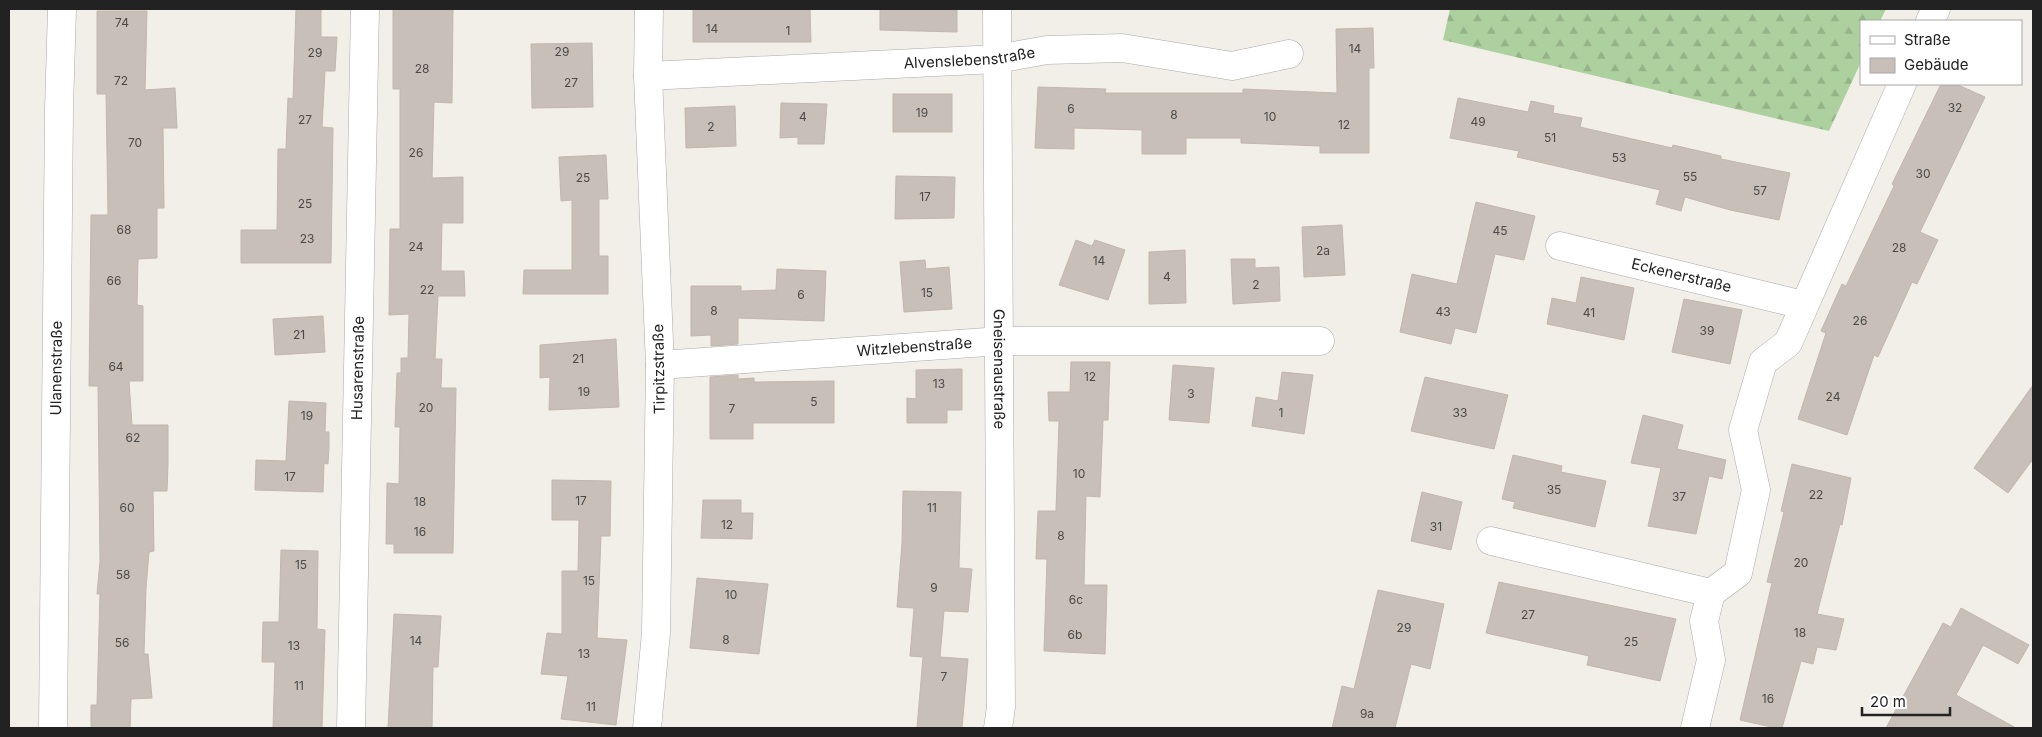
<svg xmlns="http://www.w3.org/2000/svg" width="2042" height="737" viewBox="0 0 2042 737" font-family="Inter,sans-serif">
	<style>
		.forest { fill: url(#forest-firs) }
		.building { fill: #c7bfb8; stroke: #c4b6ab }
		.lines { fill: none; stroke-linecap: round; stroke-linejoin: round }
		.minor-casing { stroke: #a9a9a9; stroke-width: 29 }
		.minor { stroke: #fff; stroke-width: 28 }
		.labels { text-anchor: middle; stroke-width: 4.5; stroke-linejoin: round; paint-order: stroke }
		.number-label { font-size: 12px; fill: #4b4948 }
		.street-label { font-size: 15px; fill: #222; stroke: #fff }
	</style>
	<defs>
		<pattern id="forest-firs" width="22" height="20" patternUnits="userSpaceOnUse" patternTransform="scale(1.25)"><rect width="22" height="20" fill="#add19e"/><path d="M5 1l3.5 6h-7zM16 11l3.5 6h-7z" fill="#95b388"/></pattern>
	</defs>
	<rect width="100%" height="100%" fill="#f2efe9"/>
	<polygon class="forest" points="1450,9 1886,9 1880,21 1861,21 1861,62 1829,131 1443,40"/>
	<g class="building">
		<polygon points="296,9 321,9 321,37 337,37 335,71 325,71 322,127 333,128 331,263 241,263 241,230 277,230 278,149 286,149 288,98 293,99"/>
		<polygon points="393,9 453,9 452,103 434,102 432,178 463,177 463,223 442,223 441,271 464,271 465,296 438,296 435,359 442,359 441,388 456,388 453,553 394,553 394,544 386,544 387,483 399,484 400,427 395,427 397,373 401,373 401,358 408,358 409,314 389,315 390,229 400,229 400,89 393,89"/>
		<polygon points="693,9 810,9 811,42 693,42"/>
		<polygon points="880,9 957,9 957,32 880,30"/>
		<polygon points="97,11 147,11 145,90 175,88 177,128 163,128 164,208 157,208 157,258 138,259 137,305 143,306 143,381 129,381 132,425 168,425 168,464 167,491 153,491 154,551 149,552 146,588 144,654 148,654 152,698 131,699 130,728 91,728 91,705 97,705 100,594 97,594 100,561 98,386 89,386 91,215 108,215 106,94 97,94"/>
		<polygon points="1373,28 1374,68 1369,68 1369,153 1320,153 1320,146 1241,143 1241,138 1186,138 1186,154 1142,154 1142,130 1074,128 1074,149 1035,148 1038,87 1106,89 1105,93 1243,93 1243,89 1337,93 1336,29"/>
		<polygon points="592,43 593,107 532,108 531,44"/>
		<polygon points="1941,84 1956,84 1985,97 1920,232 1938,240 1917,284 1912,282 1878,357 1874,355 1847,435 1798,419 1826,333 1821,331 1842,284 1846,286 1894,186 1892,184"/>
		<rect x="893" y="94" width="59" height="38"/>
		<polygon points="1458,98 1528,112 1531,101 1554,106 1553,113 1582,118 1580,127 1672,148 1673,145 1721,156 1721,159 1790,173 1779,220 1730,210 1685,197 1681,211 1656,204 1660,190 1517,157 1519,151 1450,138"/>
		<polygon points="781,103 827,104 824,144 798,144 798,137 780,138"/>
		<polygon points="735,106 736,146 686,148 685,108"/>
		<polygon points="606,155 608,199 599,199 599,256 608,256 608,294 523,294 524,270 572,270 572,200 561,201 559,157"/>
		<polygon points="896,176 955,177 954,218 895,219"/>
		<polygon points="1476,202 1535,216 1524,260 1495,254 1476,333 1455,328 1451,344 1400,332 1412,274 1457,284"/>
		<polygon points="1342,225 1345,275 1304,277 1302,227"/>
		<polygon points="1076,240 1092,246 1095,240 1125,250 1108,300 1059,285"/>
		<polygon points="1185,250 1186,303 1149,304 1149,252"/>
		<polygon points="1231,259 1255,259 1255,268 1279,267 1280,301 1233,304"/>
		<polygon points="925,260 926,269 949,267 952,309 904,312 900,262"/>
		<polygon points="777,269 826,271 824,321 738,318 738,344 711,346 711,335 691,336 691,286 741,286 741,291 776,290"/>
		<polygon points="1581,277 1634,288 1624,340 1547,324 1552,298 1576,303"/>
		<polygon points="1684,299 1742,310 1730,364 1672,352"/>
		<polygon points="323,316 325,352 275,355 273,319"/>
		<polygon points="616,339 619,407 549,410 550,377 540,378 540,345"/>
		<polygon points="1071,362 1110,362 1108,420 1103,420 1100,497 1086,496 1084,585 1107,585 1105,654 1044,651 1047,559 1036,559 1038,511 1056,511 1059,421 1049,421 1048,392 1070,392"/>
		<polygon points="1173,365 1214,368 1209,423 1169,420"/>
		<polygon points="962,369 962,410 947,410 947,423 907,423 907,398 916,399 916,370"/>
		<polygon points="1282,372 1313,375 1304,434 1252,426 1256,397 1278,401"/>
		<polygon points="738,375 738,379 754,378 754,382 834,381 834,423 753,423 753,439 710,439 710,377"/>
		<polygon points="1425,377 1508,395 1494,449 1411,431"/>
		<polygon points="2033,385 2033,459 2008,493 1974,468"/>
		<polygon points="289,401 326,403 325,432 329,432 329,447 328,464 324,463 323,492 255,490 256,460 286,461"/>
		<polygon points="1643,415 1683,425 1677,449 1726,460 1722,479 1709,476 1696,534 1648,526 1661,468 1631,463"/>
		<polygon points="1513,455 1562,466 1561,472 1606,481 1595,527 1513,508 1515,502 1502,499"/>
		<polygon points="1792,464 1851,478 1842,525 1840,524 1817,614 1844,619 1836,650 1817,647 1813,664 1801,661 1782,728 1776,728 1740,720 1772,583 1767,582 1784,512 1781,511"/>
		<polygon points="552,480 611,481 610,536 601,536 597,638 627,640 616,725 561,719 568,676 541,674 547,633 562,634 562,571 578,571 579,520 552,520"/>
		<polygon points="903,491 961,492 959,568 972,569 968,612 944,611 940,657 968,659 962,728 917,728 923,657 910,656 914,608 897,607 902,543"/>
		<polygon points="1422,492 1462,502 1451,550 1411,541"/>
		<polygon points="703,500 741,500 741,513 753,513 752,539 701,538"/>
		<polygon points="281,550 318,551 317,629 325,630 322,728 273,728 275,662 262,662 263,622 279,622"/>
		<polygon points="697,578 768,584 759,654 690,648"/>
		<polygon points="1499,582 1676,619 1660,681 1587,665 1589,656 1486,633"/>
		<polygon points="1378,590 1444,604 1430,669 1411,664 1395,728 1332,728 1342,686 1354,689"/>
		<polygon points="1961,608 2029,645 2018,664 1983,645 1956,695 2016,728 1886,728 1943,623 1951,627"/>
		<polygon points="394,614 441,616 438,667 433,667 432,728 388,728"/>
	</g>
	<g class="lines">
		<defs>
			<g id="minor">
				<path id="s1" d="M997,9L1001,707L998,728"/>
				<polyline points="1930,21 1936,9"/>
				<path id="s2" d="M648,76L997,59L1047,50L1122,48L1232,66L1289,54"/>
				<path id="s3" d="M1560,246L1803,305"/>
				<path id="s4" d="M660,365L1001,341H1320"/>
				<polyline points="1491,541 1711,593"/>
				<path id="s5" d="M53,728L59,109L62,9"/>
				<path id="s6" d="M351,728L365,9"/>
				<polyline points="647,728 656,633 660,365 648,76 649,9"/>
				<polyline points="1695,728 1711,660 1704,621 1711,593 1738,573 1756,490 1743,430 1763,362 1788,343 1902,84"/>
			</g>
		</defs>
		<use href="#minor" class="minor-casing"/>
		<use href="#minor" class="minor"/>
	</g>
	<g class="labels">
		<g class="number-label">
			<text x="122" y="27">74</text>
			<text x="712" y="33">14</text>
			<text x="788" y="35">1</text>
			<text x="1355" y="53">14</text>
			<text x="562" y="56">29</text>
			<text x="315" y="57">29</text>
			<text x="422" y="73">28</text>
			<text x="121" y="85">72</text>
			<text x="571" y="87">27</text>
			<text x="1955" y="112">32</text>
			<text x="1071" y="113">6</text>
			<text x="922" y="117">19</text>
			<text x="1174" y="119">8</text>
			<text x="803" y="121">4</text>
			<text x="1270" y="121">10</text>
			<text x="305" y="124">27</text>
			<text x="1478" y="126">49</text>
			<text x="1344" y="129">12</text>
			<text x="711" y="131">2</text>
			<text x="1550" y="142">51</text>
			<text x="135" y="147">70</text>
			<text x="416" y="157">26</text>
			<text x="1619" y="162">53</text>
			<text x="1923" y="178">30</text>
			<text x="1690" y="181">55</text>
			<text x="583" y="182">25</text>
			<text x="1760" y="195">57</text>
			<text x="925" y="201">17</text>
			<text x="305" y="208">25</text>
			<text x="124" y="234">68</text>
			<text x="1500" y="235">45</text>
			<text x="307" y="243">23</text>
			<text x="416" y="251">24</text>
			<text x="1899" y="252">28</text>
			<text x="1323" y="255">2a</text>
			<text x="1099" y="265">14</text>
			<text x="1167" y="281">4</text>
			<text x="114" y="285">66</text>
			<text x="1256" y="289">2</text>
			<text x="427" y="294">22</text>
			<text x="927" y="297">15</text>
			<text x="801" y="299">6</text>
			<text x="714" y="315">8</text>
			<text x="1443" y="316">43</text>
			<text x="1589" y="317">41</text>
			<text x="1860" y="325">26</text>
			<text x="1707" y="335">39</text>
			<text x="299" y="339">21</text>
			<text x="578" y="363">21</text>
			<text x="116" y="371">64</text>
			<text x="1090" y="381">12</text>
			<text x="939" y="388">13</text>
			<text x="584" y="396">19</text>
			<text x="1191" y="398">3</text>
			<text x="1833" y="401">24</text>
			<text x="814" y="406">5</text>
			<text x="426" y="412">20</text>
			<text x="732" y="413">7</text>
			<text x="1281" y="417">1</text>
			<text x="1460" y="417">33</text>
			<text x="307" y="420">19</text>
			<text x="133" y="442">62</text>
			<text x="1079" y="478">10</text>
			<text x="290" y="481">17</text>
			<text x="1554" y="494">35</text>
			<text x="1816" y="499">22</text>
			<text x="1679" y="501">37</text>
			<text x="581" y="505">17</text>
			<text x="420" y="506">18</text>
			<text x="127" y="512">60</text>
			<text x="932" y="512">11</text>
			<text x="727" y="529">12</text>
			<text x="1436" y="531">31</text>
			<text x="420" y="536">16</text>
			<text x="1061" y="540">8</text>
			<text x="1801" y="567">20</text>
			<text x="301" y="569">15</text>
			<text x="123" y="579">58</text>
			<text x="589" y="585">15</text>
			<text x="934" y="592">9</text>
			<text x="731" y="599">10</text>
			<text x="1076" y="604">6c</text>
			<text x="1528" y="619">27</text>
			<text x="1404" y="632">29</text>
			<text x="1800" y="637">18</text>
			<text x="1075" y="639">6b</text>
			<text x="726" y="644">8</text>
			<text x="416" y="645">14</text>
			<text x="1631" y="646">25</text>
			<text x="122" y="647">56</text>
			<text x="294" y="650">13</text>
			<text x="584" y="658">13</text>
			<text x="944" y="681">7</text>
			<text x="299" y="690">11</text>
			<text x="1768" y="703">16</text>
			<text x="591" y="711">11</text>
			<text x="1367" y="718">9a</text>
		</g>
		<g class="street-label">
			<text dy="5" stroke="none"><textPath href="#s2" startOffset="322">Alvenslebenstraße</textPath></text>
			<text dy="5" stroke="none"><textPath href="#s3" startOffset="125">Eckenerstraße</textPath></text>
			<text dy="5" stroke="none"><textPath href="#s4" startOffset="255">Witzlebenstraße</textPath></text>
			<text dy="5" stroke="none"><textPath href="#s5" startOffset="360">Ulanenstraße</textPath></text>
			<text dy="5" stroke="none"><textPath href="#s6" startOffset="360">Husarenstraße</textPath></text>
			<text transform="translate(659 369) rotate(-91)" y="5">Tirpitzstraße</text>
			<text dy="5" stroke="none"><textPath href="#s1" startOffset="360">Gneisenaustraße</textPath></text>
		</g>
	</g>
	<rect width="2042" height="737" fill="none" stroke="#222222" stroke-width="20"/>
	<rect x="1860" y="20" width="162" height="65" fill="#ffffff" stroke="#a7a7a7"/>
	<rect x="1870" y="36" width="25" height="8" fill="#ffffff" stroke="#a7a7a7"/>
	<text x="1904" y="45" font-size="15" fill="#222222">Straße</text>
	<rect x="1870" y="58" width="25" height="15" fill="#c7bfb8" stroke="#a7a7a7"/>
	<text x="1904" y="70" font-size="15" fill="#222222">Gebäude</text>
	<path d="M1862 707v8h88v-8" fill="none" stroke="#222222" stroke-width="2.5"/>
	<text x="1870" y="707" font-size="15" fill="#222222" stroke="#ffffff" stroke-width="4" paint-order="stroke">20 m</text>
</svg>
